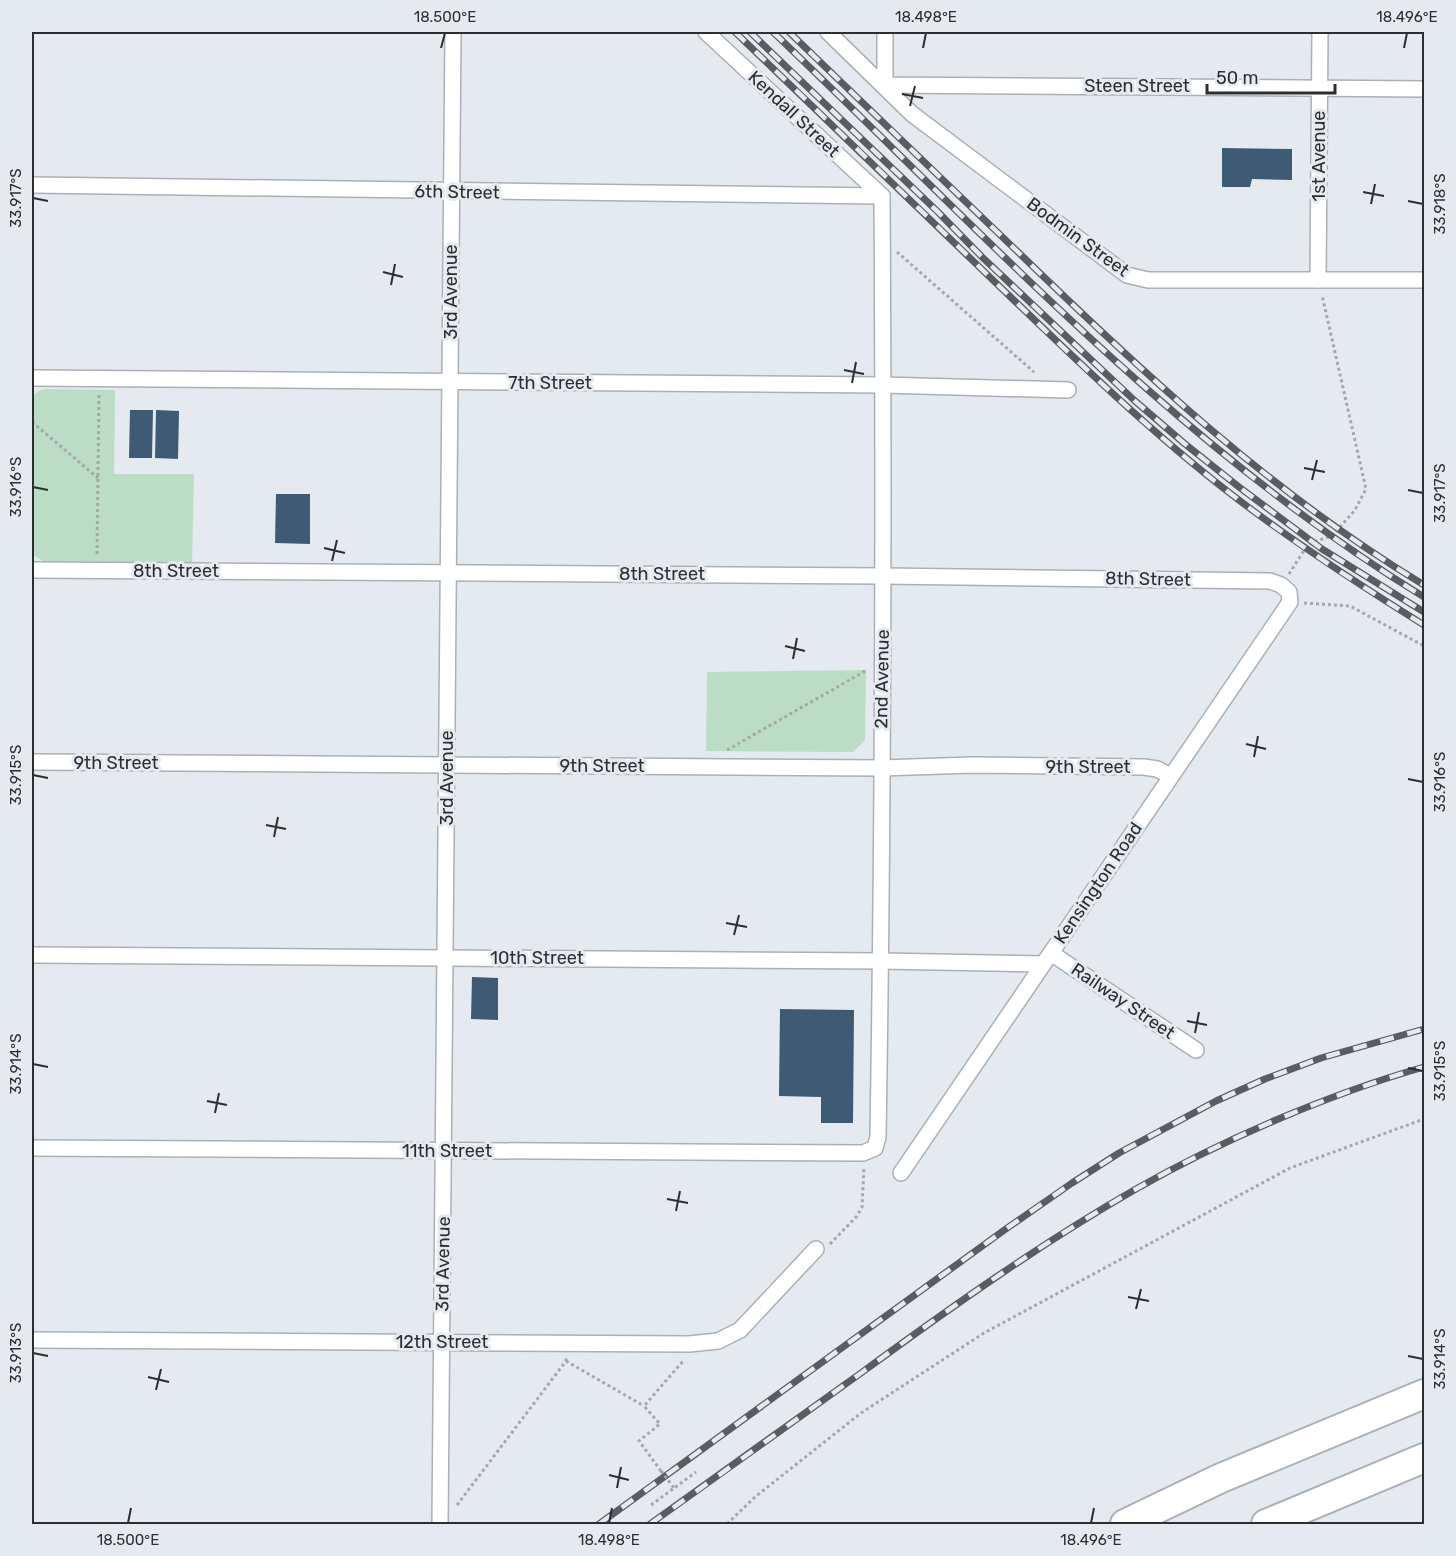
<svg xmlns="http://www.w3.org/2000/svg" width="1456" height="1556" viewBox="0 0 1456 1556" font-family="Rubik,sans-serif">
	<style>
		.green { fill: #bbdcc5 }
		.building { fill: #3e5a74 }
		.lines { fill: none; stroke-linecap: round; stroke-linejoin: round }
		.street-casing { stroke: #aab0b5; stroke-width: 18 }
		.highway-casing { stroke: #aab0b5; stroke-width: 32 }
		.path { stroke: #a4a8ad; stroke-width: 3; stroke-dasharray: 3 3; stroke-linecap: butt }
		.street { stroke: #fff; stroke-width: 15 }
		.highway { stroke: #fff; stroke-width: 28 }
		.rail-casing { stroke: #5a5d60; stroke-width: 7 }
		.rail { stroke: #e5eaf0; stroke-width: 4.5; stroke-dasharray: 14; stroke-linecap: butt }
		.path-bridge { stroke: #a4a8ad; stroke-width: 3; stroke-dasharray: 3 3; stroke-linecap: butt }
		.ticks { fill: none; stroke: #2c2e30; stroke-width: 2 }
		.labels { text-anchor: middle; stroke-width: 6; stroke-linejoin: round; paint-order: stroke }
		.street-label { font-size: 18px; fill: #2c2e30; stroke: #e5eaf0 }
		.neatline { fill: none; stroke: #2c2e30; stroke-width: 2 }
		.ticks-label { font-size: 15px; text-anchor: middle; fill: #2c2e30 }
	</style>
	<rect width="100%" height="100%" fill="#e5eaf0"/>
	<g class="green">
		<polygon points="45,389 115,390 114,474 194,474 192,563 45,562 33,555 32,396 40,390"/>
		<polygon points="866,670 865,740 853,752 706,751 707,672"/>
	</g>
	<g class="building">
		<polygon points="1222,148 1292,149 1292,180 1252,179 1250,187 1222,187"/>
		<polygon points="130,410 153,410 152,458 129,458"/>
		<polygon points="156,410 179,411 178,459 155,458"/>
		<polygon points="276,494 310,494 310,544 275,543"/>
		<polygon points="472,977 498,978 498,1020 471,1019"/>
		<polygon points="780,1009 854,1010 853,1123 821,1123 821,1097 779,1096"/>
	</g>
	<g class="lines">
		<defs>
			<g id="street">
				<polyline points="706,32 882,196"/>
				<polyline points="828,32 912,114 1127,275 1148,280 1424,280"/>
				<polyline points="885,32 885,85 1424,89"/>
				<polyline points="32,185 882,196"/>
				<polyline points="1318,280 1320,32"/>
				<polyline points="32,378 883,385 1068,390"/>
				<polyline points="32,570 883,576 1270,581 1281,585 1289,592 1290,602 901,1173"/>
				<polyline points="32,762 881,768 972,765 1144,767 1157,769 1171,776"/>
				<polyline points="1051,953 1196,1050"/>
				<polyline points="32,955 881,961 1043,964"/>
				<path d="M32,1148L863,1153L875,1148L878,1137C883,823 884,509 882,196"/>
				<polyline points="32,1340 689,1344 718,1341 740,1330 816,1249"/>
				<polyline points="440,1524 453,32"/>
			</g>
			<g id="highway">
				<polyline points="1125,1524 1221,1478 1424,1394"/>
				<polyline points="1266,1524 1424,1458"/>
			</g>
		</defs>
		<use href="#street" class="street-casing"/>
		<use href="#highway" class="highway-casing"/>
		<g class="path">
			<polyline points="897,252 1034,372"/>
			<polyline points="32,422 98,478"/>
			<polyline points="97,554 99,393"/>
			<polyline points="1289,574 1305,549 1313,542 1332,536 1355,510 1366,489 1322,295"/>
			<polyline points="1304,603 1350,606 1424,646"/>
			<polyline points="727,750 867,670"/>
			<polyline points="830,1244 857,1216 862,1207 864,1167"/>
			<polyline points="566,1361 644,1406"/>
			<polyline points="661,1471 639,1441 660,1424 644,1406 684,1360"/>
			<polyline points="457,1505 566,1361 566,1357"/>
			<polyline points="651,1505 696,1472"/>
			<polyline points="727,1524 755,1497 861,1413 984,1333 1290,1168 1424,1119"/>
		</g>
		<use href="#street" class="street"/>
		<use href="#highway" class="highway"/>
		<defs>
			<g id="rail">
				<path d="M735,32C822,115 909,199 996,283C1072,356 1148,430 1231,494C1293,542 1358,584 1424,625"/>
				<polyline points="750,32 938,212 982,257 1135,401 1185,444 1239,487 1322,549 1424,612"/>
				<path d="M773,32C981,230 1177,446 1424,597"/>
				<path d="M789,32C865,105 941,178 1018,252C1144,374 1273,494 1424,585"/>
				<polyline points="599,1524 1003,1231 1072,1183 1119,1153 1216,1101 1265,1079 1321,1058 1424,1029"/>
				<path d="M650,1524C721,1474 791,1423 861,1373C950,1308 1040,1244 1136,1189C1222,1140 1329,1094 1424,1067"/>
			</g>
		</defs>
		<use href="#rail" class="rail-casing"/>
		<use href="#rail" class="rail"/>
		<polyline class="path-bridge" points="661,1471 674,1488"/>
	</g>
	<path class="ticks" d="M441,48L445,33M923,48L926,33M1404,48L1407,33M902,94L923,98M910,106L915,86M1363,192L1384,196M33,198L48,201M1408,201L1423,204M1371,204L1375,184M383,272L403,277M391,285L395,264M844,370L864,374M852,383L856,362M1304,468L1325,472M1312,480L1317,460M33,487L48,490M1408,490L1423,493M324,548L345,553M332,561L337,540M785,646L805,651M793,659L797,638M1246,744L1266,749M1254,757L1258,736M33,775L48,778M1408,779L1423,782M266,825L286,829M274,837L278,817M726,923L747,927M734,935L739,915M1187,1021L1207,1025M1195,1033L1199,1012M33,1064L48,1067M1408,1068L1423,1071M207,1101L227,1105M215,1113L219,1093M667,1199L688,1203M676,1211L680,1191M1128,1297L1149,1301M1136,1309L1141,1289M33,1353L48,1356M1408,1356L1423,1359M148,1377L169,1382M156,1390L161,1369M609,1475L629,1480M617,1488L621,1467M128,1523L131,1508M609,1523L612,1508M1091,1523L1094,1508"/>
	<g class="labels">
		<g class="street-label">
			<text x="1137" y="92">Steen Street</text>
			<text transform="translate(794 114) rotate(43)" y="6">Kendall Street</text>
			<text transform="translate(1319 156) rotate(-90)" y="6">1st Avenue</text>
			<text transform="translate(457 192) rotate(1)" y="6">6th Street</text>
			<text transform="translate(1078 237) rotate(36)" y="6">Bodmin Street</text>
			<text transform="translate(451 292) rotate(-90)" y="6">3rd Avenue</text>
			<text x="550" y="389">7th Street</text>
			<text x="176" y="577">8th Street</text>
			<text x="662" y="580">8th Street</text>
			<text transform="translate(1148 579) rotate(1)" y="6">8th Street</text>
			<text transform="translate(882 679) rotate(-89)" y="6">2nd Avenue</text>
			<text x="116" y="769">9th Street</text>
			<text x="602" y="772">9th Street</text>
			<text x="1088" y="773">9th Street</text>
			<text transform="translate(447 778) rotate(-90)" y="6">3rd Avenue</text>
			<text transform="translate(1098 883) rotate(-56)" y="6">Kensington Road</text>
			<text x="537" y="964">10th Street</text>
			<text transform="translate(1123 1001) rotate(34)" y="6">Railway Street</text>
			<text x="447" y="1157">11th Street</text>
			<text transform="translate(443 1264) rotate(-89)" y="6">3rd Avenue</text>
			<text x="442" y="1348">12th Street</text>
		</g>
	</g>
	<rect width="1456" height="1556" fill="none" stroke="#e5eaf0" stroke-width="66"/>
	<path d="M1207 84v9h128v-9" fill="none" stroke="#2c2e30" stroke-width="3"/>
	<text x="1216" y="84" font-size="18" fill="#2c2e30" stroke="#e5eaf0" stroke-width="4.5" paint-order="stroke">50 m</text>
	<rect x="33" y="33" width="1390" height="1490" class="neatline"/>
	<g class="ticks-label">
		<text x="445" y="22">18.500°E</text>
		<text x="926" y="22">18.498°E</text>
		<text x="1407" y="22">18.496°E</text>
		<text transform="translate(16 198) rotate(-90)" y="5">33.917°S</text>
		<text transform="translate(1440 204) rotate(-90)" y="5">33.918°S</text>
		<text transform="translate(16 487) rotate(-90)" y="5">33.916°S</text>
		<text transform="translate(1440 493) rotate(-90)" y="5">33.917°S</text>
		<text transform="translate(16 775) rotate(-90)" y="5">33.915°S</text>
		<text transform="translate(1440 782) rotate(-90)" y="5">33.916°S</text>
		<text transform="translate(16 1064) rotate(-90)" y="5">33.914°S</text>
		<text transform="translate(1440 1071) rotate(-90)" y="5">33.915°S</text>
		<text transform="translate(16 1353) rotate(-90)" y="5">33.913°S</text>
		<text transform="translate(1440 1359) rotate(-90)" y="5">33.914°S</text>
		<text x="128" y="1545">18.500°E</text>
		<text x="609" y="1545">18.498°E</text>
		<text x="1091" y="1545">18.496°E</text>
	</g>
</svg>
